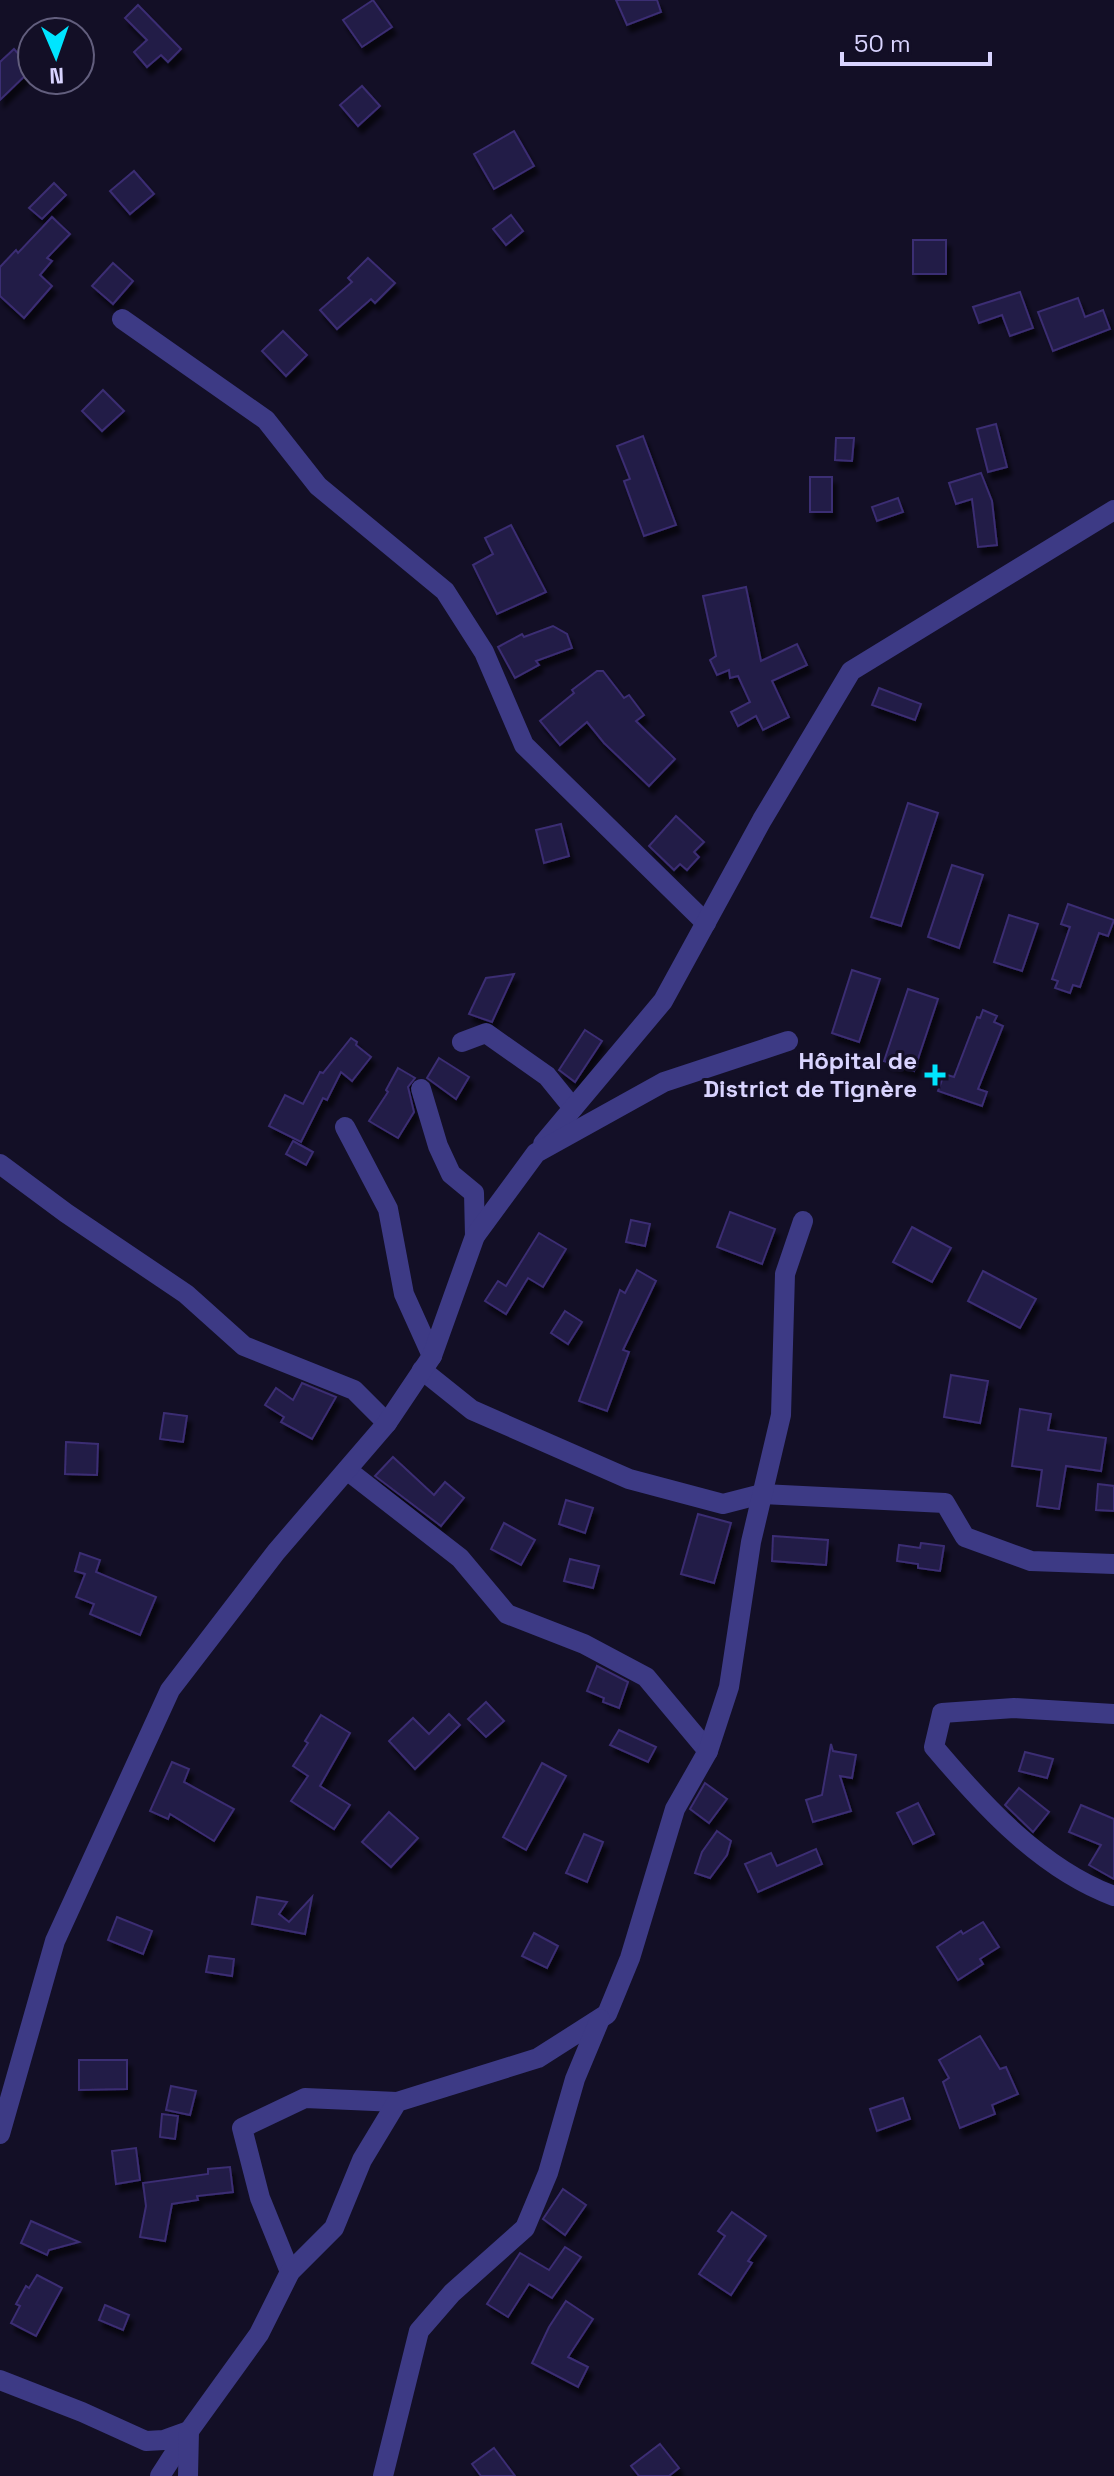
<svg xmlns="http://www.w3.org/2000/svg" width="1114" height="2476" viewBox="0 0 1114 2476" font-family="'Space Grotesk',sans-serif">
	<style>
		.building { fill: #241b47; stroke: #3b2d73; stroke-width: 2; filter: url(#shadow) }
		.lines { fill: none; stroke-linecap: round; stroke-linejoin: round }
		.minor { stroke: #3d3a85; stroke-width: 20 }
		.poi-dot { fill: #00e5ff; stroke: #130f26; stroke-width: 3 }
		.labels { text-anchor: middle; stroke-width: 6; stroke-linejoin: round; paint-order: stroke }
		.poi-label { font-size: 24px; font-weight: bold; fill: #d9d4ff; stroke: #130f26; text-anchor: end }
	</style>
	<defs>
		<filter id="shadow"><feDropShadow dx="4" dy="7" stdDeviation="2" flood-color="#0009"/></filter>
	</defs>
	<rect width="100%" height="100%" fill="#130f26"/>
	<g class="building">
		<polygon points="373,0 392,27 362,47 343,20"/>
		<polygon points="616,0 657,0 661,12 627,25"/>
		<polygon points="138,5 181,49 168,62 161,55 147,67 134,52 147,40 125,18"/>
		<polygon points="14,49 32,69 0,100 0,62"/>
		<polygon points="362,86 380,106 358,126 340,105"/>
		<polygon points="514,131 534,166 494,189 474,154"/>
		<polygon points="134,171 154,194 130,214 110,191"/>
		<polygon points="54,183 66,195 42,219 29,208"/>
		<polygon points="511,215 523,231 506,245 493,229"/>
		<polygon points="52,217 70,234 47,258 52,261 40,275 52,286 24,318 0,296 0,267 16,250 18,253"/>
		<rect x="913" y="240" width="33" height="34"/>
		<polygon points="368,258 395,283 375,303 371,299 337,329 320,310 352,282 348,278"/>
		<polygon points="113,263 133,281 113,304 92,286"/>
		<polygon points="1020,292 1033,328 1010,336 1002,315 979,323 973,307"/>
		<polygon points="1078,298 1085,317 1103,310 1110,329 1053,351 1038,312"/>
		<polygon points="283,331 307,355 286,376 262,351"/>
		<polygon points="103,390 124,411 102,431 82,411"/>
		<polygon points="996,424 1007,467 988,472 977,429"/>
		<polygon points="643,436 676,525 644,536 624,481 630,479 617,446"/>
		<polygon points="836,438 854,438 852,461 835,460"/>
		<polygon points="981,473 992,501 997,545 978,547 972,499 956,504 949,483"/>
		<rect x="810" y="477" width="22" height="35"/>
		<polygon points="898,498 903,512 877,521 872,507"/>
		<polygon points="511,525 546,592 497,614 473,565 493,554 485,538"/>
		<polygon points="746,587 761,661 797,644 807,665 772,681 789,717 763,730 756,716 738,726 731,712 750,702 738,676 730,678 729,670 717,675 710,660 716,656 703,596"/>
		<polygon points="553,626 567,634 572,648 536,661 539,665 515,678 498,647 522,634 524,637"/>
		<polygon points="597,671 603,671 624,698 629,695 644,715 636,721 675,759 649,786 604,743 587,722 560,745 540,721 574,693 572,690"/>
		<polygon points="879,688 921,704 915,720 872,705"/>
		<polygon points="908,803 938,813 901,926 871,917"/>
		<polygon points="676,816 704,842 694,852 699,857 687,870 680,864 674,870 649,846"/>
		<polygon points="561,824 569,856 544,863 536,830"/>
		<polygon points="952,865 983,875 959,948 928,937"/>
		<polygon points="1068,904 1114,920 1108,936 1099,933 1080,987 1073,985 1070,993 1055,988 1058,981 1052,979 1070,927 1061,924"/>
		<polygon points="1009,915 1038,924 1022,971 994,962"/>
		<polygon points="852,970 880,979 859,1042 832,1033"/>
		<polygon points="514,974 492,1022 469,1014 486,978"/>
		<polygon points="908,989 938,999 914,1071 884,1061"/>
		<polygon points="983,1010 997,1016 994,1022 1003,1026 978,1089 987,1092 982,1106 938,1091 944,1074 954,1077 977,1017 980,1018"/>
		<polygon points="585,1030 602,1041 575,1082 559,1070"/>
		<polygon points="351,1038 357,1042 356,1045 371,1057 352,1081 341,1072 327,1100 323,1098 301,1142 269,1126 285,1095 303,1104 320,1072 323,1073"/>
		<polygon points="439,1058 469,1077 456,1099 427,1078"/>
		<polygon points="398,1068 415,1078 408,1087 414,1112 398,1138 369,1121 388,1092 386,1090"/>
		<polygon points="293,1141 313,1152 306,1165 286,1154"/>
		<polygon points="730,1212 775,1229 762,1264 717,1247"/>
		<polygon points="631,1220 650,1224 645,1246 626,1242"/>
		<polygon points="912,1227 951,1248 932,1282 893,1262"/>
		<polygon points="539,1233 566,1249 543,1287 528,1278 506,1314 485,1301 498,1281 506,1286"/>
		<polygon points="637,1270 656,1281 623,1350 629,1352 607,1411 579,1401 620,1290 625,1293"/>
		<polygon points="983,1271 1036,1299 1020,1328 968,1301"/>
		<polygon points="565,1311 582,1322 568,1344 551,1333"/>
		<polygon points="951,1375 988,1381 980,1423 944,1417"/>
		<polygon points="302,1383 336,1397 312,1439 281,1422 284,1417 265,1405 276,1388 293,1400"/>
		<polygon points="1020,1409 1051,1414 1048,1430 1106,1438 1101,1471 1066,1466 1059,1509 1037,1506 1042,1470 1012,1466"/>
		<polygon points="164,1413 187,1416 183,1442 160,1439"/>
		<polygon points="66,1442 98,1444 97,1475 65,1474"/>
		<polygon points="393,1457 434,1495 445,1482 464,1498 441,1526 375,1476"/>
		<polygon points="1098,1484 1114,1486 1114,1511 1096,1510"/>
		<polygon points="566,1500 593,1508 585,1533 559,1524"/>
		<polygon points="698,1514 731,1523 714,1583 681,1574"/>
		<polygon points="504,1523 535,1540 521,1565 491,1549"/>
		<polygon points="773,1536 828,1540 826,1565 772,1561"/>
		<polygon points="921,1543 944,1546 940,1571 918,1568 918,1564 897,1561 899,1545 920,1548"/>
		<polygon points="80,1553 100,1560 96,1572 156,1597 140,1635 90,1614 94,1604 76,1597 85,1574 75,1571"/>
		<polygon points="570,1559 599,1566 593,1588 564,1581"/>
		<polygon points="597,1666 628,1682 619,1708 603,1702 604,1698 587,1691"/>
		<polygon points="486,1702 504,1721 486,1737 468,1719"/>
		<polygon points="449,1714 460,1725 415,1769 389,1741 413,1718 429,1734"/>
		<polygon points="321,1715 350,1733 320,1786 350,1805 334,1829 291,1801 308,1776 293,1766 308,1743 305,1741"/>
		<polygon points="619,1730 656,1747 648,1762 610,1745"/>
		<polygon points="831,1744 833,1751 856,1755 852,1778 840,1776 851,1811 813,1822 806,1800 822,1795"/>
		<polygon points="1025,1752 1053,1759 1047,1778 1019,1771"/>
		<polygon points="172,1762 189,1769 184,1782 234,1809 214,1841 170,1814 168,1819 150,1811"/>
		<polygon points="542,1763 566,1776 526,1850 503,1837"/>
		<polygon points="705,1783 727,1799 709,1823 690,1809"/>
		<polygon points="1019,1788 1049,1812 1033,1832 1005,1805"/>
		<polygon points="918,1803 934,1834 913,1844 897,1813"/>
		<polygon points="1081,1805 1114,1819 1114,1879 1089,1865 1101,1845 1069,1832"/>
		<polygon points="389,1812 418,1838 391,1867 362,1842"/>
		<polygon points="717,1831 731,1841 727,1855 710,1878 695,1873 702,1852"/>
		<polygon points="584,1834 603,1842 587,1882 566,1873"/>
		<polygon points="816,1849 822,1864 758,1892 745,1864 771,1853 777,1866"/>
		<polygon points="257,1897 287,1902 279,1914 289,1922 312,1897 305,1934 252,1924"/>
		<polygon points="117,1917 152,1931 143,1954 108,1940"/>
		<polygon points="983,1922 999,1947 980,1959 983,1964 958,1980 937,1947 961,1931 963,1934"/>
		<polygon points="534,1933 558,1946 547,1968 522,1956"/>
		<polygon points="209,1956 234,1959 232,1976 206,1972"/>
		<polygon points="980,2036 1000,2069 1006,2067 1018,2094 992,2105 995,2114 960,2128 943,2082 949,2078 939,2060"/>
		<polygon points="79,2060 127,2060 127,2089 79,2090"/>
		<polygon points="171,2086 196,2091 190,2115 166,2110"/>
		<polygon points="903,2098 910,2119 877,2131 870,2109"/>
		<polygon points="162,2114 178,2116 175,2139 160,2137"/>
		<polygon points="136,2148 140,2180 116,2184 112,2151"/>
		<polygon points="230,2167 233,2192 197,2196 198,2200 172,2204 165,2241 140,2237 146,2206 143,2183 208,2174 208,2169"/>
		<polygon points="563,2189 586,2205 565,2235 543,2219"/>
		<polygon points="732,2212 766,2236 748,2261 752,2263 731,2295 699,2274 725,2236 718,2231"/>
		<polygon points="31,2221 79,2242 49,2250 47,2255 21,2243"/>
		<polygon points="565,2247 581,2257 552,2298 529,2284 508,2317 487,2304 520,2253 549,2270"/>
		<polygon points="37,2275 62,2288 36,2336 11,2323 20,2306 16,2304 26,2286 29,2288"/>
		<polygon points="566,2301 593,2319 568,2357 588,2367 578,2387 532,2363 549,2327"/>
		<polygon points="105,2305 129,2315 123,2330 99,2320"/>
		<polygon points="660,2444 679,2468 669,2476 639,2476 631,2466"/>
		<polygon points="494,2448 515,2476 481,2476 472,2464"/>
	</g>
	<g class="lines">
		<g class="minor">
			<polyline points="122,319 266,420 318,486 445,591 484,652 524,745 706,923"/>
			<polyline points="462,1042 486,1033 547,1076 573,1108"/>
			<polyline points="421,1089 438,1146 451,1174 474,1193 475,1236"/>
			<polyline points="345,1127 388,1209 404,1294 432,1356"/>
			<polyline points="543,1144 663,1001 762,820 851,671 1114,510"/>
			<polyline points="0,1164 66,1213 186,1294 244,1346 354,1390 387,1423"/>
			<polyline points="422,1370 472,1410 629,1479 723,1504 762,1494 945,1503 965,1537 1031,1561 1114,1564"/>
			<polyline points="347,1470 460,1558 507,1614 584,1644 646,1677 708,1751"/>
			<path d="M1114,1714L1014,1708L942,1713L934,1747C983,1805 1041,1869 1114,1896"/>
			<polyline points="0,2134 55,1941 170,1690 276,1552 387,1423 432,1356 475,1236 536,1153 664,1082 788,1041"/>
			<polyline points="290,2272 260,2198 242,2128 305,2098 397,2102"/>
			<polyline points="0,2380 82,2412 146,2441 164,2440 189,2431 160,2476"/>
			<polyline points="188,2476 189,2431 259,2334 290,2272 334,2228 362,2160 397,2102 538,2058 607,2014 630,1958 675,1809 708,1751 729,1687 751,1542 781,1415 785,1274 803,1221"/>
			<polyline points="383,2476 419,2331 452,2293 525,2228 548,2173 575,2079 600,2019"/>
		</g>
	</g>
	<path class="poi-dot" d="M931 1063h8v8h8v8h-8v8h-8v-8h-8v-8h8z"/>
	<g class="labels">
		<g class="poi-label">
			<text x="917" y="1069">Hôpital de<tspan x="917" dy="28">District de Tignère</tspan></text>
		</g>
	</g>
	<g transform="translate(56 56) rotate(178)"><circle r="38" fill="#130f26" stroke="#625e7d" stroke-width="2"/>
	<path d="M0-6L14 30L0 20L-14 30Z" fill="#00e5ff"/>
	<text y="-12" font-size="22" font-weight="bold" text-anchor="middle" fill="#d9d4ff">N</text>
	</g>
	<path d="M842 52v12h148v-12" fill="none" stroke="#d9d4ff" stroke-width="4"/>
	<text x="854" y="52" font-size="24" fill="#d9d4ff" stroke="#130f26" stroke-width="6" paint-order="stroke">50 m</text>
</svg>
